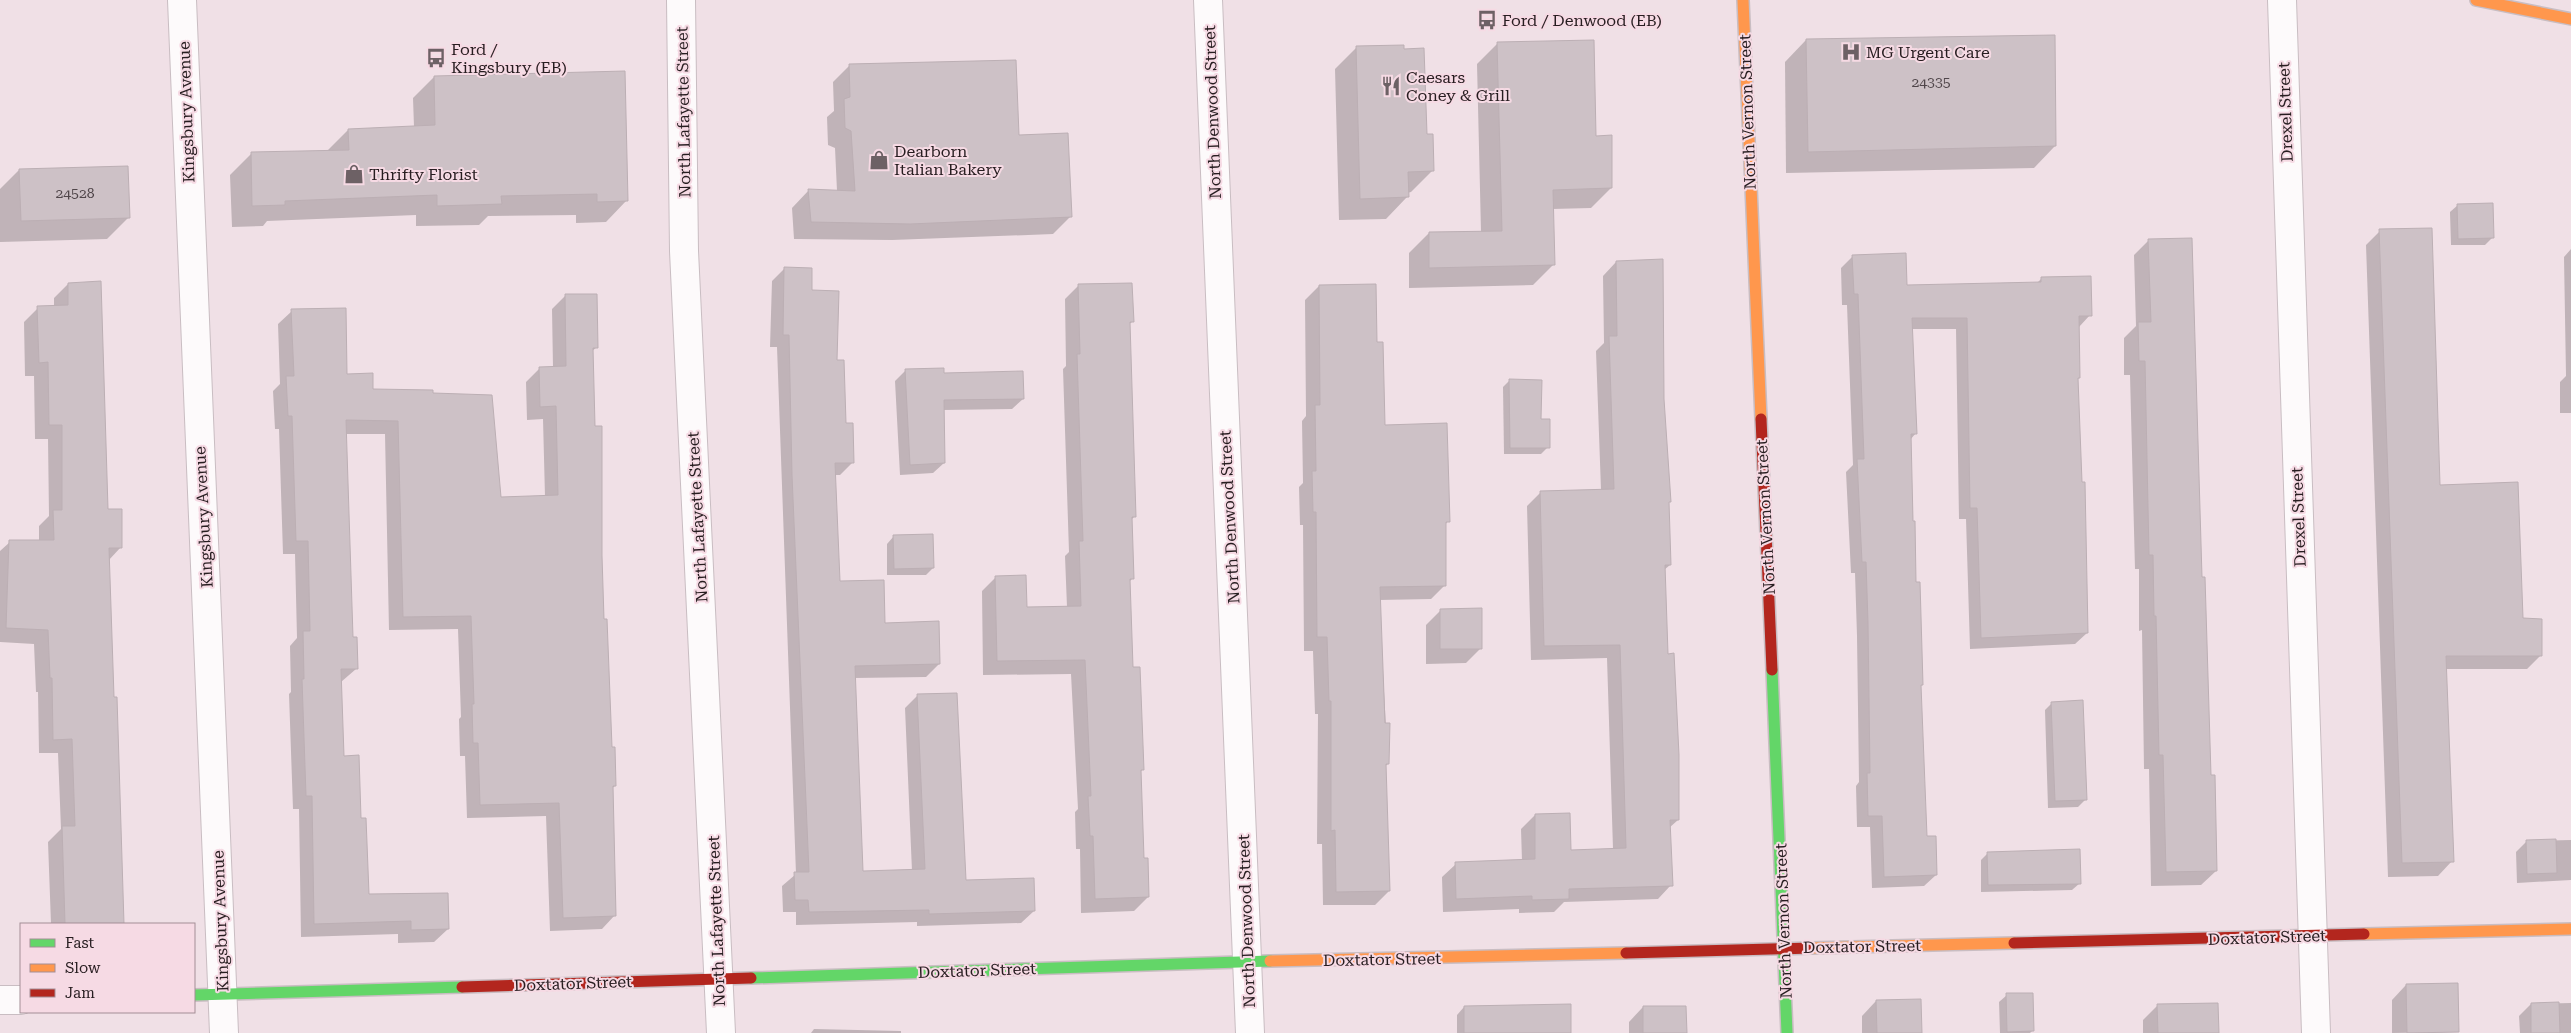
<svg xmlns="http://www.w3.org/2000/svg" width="2571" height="1033" viewBox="0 0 2571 1033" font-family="'Roboto Serif',serif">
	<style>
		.shadow { fill: #0003 }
		.building { fill: #cdc1c6; stroke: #bcafb4 }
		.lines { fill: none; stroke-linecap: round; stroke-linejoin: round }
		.street-casing { stroke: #c9bdc2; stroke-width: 30 }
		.fast-casing { stroke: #c9bdc2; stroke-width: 14 }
		.slow-casing { stroke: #c9bdc2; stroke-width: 14 }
		.jam-casing { stroke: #c9bdc2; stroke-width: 14 }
		.street { stroke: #fdfafb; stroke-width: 28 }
		.fast { stroke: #63d668; stroke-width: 11 }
		.slow { stroke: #ff974d; stroke-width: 11 }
		.jam { stroke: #b3261e; stroke-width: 11 }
		.labels { text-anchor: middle; stroke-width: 4; stroke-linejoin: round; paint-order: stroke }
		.number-label { font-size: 14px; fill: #50464a }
		.poi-label { font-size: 16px; fill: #271d20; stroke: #f6dae4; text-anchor: start }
		.street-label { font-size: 16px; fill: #271d20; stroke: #f6dae4 }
	</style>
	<rect width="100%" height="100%" fill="#f0e0e6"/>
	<g class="shadow">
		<polygon points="1806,40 2055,146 2034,168 1786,173 1785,62"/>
		<polygon points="1498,43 1595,137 1611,188 1591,208 1552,209 1554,264 1533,285 1409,288 1409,253 1429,233 1481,232 1477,64"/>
		<polygon points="1356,48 1425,135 1432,171 1411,192 1407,193 1407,197 1386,219 1339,220 1335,69"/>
		<polygon points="850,65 1018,136 1070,217 1053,234 892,240 794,239 792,208 809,190 837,191 835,148 828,145 827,117 834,111 833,82"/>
		<polygon points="434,77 627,200 606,222 576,223 576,215 488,216 479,225 416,226 416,215 267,221 263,226 232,227 230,175 251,154 327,151 348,130 414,127 413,98"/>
		<polygon points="19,170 129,217 107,239 0,242 0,189"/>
		<polygon points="2458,205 2492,238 2485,245 2451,245 2450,212"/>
		<polygon points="2380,231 2439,486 2522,620 2541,655 2527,669 2446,669 2452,861 2438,876 2388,877 2366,245"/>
		<polygon points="2149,240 2210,776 2216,871 2201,885 2151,886 2149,769 2144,769 2142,630 2139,631 2139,569 2135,569 2130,375 2124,375 2124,338 2136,326 2134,255"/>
		<polygon points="2571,249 2571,413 2560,413 2560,382 2566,376 2564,257"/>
		<polygon points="1853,256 1906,286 2037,283 2042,278 2090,315 2079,327 2079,378 2077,380 2087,633 2075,644 1970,649 1966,519 1959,519 1956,329 1911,329 1916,433 1910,440 1915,584 1922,685 1920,687 1926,837 1936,875 1924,886 1872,888 1870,827 1857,827 1856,786 1859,782 1857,636 1855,573 1851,573 1846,472 1853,465 1847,305 1842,305 1841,268"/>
		<polygon points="1616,262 1663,399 1670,565 1664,570 1667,655 1678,820 1669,828 1671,885 1658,899 1564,902 1554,912 1519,913 1519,909 1443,912 1442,877 1456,864 1522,861 1521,829 1535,815 1570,851 1613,849 1607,658 1531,660 1527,506 1541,492 1601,490 1596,351 1604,343 1603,276"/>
		<polygon points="785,268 811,291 836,362 845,424 853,462 840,475 834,475 838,582 884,624 939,664 926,677 854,678 862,872 912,871 905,708 918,695 964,881 1034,911 1021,923 917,926 917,922 796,925 796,912 783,912 782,886 796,874 777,347 770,347 772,281"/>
		<polygon points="68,284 107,510 121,547 108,561 112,699 116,699 123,924 51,924 48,842 61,829 58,753 39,753 38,692 36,692 34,644 0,642 0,551 10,542 39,542 39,526 49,516 48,439 35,439 34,376 25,376 24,322 38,308 54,307 54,298"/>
		<polygon points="1079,285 1132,322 1128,325 1135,516 1131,520 1133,578 1129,582 1131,668 1143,769 1140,772 1143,859 1148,897 1134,911 1081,913 1080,849 1076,849 1075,812 1078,809 1071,674 983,675 982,591 996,577 1026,608 1067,607 1065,556 1069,552 1063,369 1066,366 1065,299"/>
		<polygon points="1319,286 1376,344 1383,426 1448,521 1445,525 1445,585 1431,599 1379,600 1388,764 1384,767 1389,891 1375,905 1323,905 1322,844 1317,844 1318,714 1315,714 1313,651 1304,651 1303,525 1300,525 1299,487 1303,483 1302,421 1306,416 1305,300"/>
		<polygon points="566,295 597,347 591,352 610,748 615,786 611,789 615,915 602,929 550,931 546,816 467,818 465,756 460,756 459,719 461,717 458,629 389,630 385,434 345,434 352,639 356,669 341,682 342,757 360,819 367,895 448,929 434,942 398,943 398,934 301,937 299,809 293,809 289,694 291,692 290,646 297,638 295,554 283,554 279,429 275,429 273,391 280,384 278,324 292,311 346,375 372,390 500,498 545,497 543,419 527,420 526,382 540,368 553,368 552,309"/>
		<polygon points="906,370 942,374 1023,399 1012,409 943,410 944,463 933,473 900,475 895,381"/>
		<polygon points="1510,380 1540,421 1548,447 1541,454 1504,454 1503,387"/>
		<polygon points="894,536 933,568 926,575 887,575 887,544"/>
		<polygon points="1441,610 1481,648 1466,663 1426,664 1426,625"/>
		<polygon points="2052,703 2086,799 2078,807 2048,808 2045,710"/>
		<polygon points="2571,840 2571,880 2517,883 2516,852 2527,841"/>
		<polygon points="1988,853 2080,883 2072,890 1981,892 1981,860"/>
		<polygon points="2406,985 2458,1032 2392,1033 2392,1000"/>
		<polygon points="2007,995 2032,1031 2030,1033 2000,1033 1999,1002"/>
		<polygon points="1876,1001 1921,1033 1862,1033 1862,1016"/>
		<polygon points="2571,1003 2571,1033 2520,1033 2519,1016 2531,1004"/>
		<polygon points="2158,1005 2217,1033 2143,1033 2143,1020"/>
		<polygon points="1464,1007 1570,1033 1457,1033 1457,1015"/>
		<polygon points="1643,1007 1685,1033 1629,1033 1629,1022"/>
		<polygon points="814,1029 901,1031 901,1033 811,1033"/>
	</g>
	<g class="building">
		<polygon points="2055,35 2056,146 1808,152 1806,39"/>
		<polygon points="1594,40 1596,136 1612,135 1612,188 1553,190 1555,265 1429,268 1429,232 1502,231 1497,42"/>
		<polygon points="1404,45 1404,49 1424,48 1427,134 1433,134 1434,171 1408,172 1409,197 1360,199 1356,46"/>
		<polygon points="1016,60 1019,135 1068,133 1072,217 910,224 811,222 808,189 855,191 851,131 845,128 844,99 850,97 849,64"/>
		<polygon points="625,71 628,201 597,202 597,194 501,196 502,204 437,206 437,195 285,201 285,205 252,206 251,152 349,150 348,129 435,125 434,76"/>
		<polygon points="128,166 130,218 21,221 19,169"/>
		<polygon points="2493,203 2494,238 2458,239 2457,204"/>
		<polygon points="2432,228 2440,485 2518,482 2523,618 2542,619 2542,656 2446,656 2454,862 2402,863 2379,229"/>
		<polygon points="2192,238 2202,577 2205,577 2211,775 2215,775 2217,871 2166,872 2163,755 2159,755 2156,616 2154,616 2153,555 2149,555 2145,361 2139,361 2138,322 2151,322 2148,239"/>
		<polygon points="1906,253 1907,285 2041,282 2041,277 2091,276 2092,316 2079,316 2080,378 2078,378 2082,482 2085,482 2088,633 1981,638 1977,508 1970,508 1967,318 1912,318 1917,434 1911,434 1913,521 1915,521 1916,582 1920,582 1923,685 1921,685 1927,836 1936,836 1937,875 1884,877 1882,816 1868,816 1867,773 1870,773 1868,623 1866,562 1862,562 1857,459 1864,459 1858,294 1854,294 1852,255"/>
		<polygon points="1663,259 1664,399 1671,502 1669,502 1671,565 1665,565 1668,654 1674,653 1679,755 1679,820 1670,820 1673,886 1569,889 1569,899 1532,900 1532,896 1456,899 1455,862 1535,859 1535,814 1570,813 1571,850 1626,848 1620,645 1544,646 1540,491 1614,489 1609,336 1617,336 1616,261"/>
		<polygon points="784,267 812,268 812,290 839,291 837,360 844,360 846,423 853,423 854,463 835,463 840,581 884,580 885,623 939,621 940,664 855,666 863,871 925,869 917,694 957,693 966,880 1034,878 1035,911 929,914 929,910 809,912 808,900 795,900 794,872 809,872 792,475 789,335 783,335"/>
		<polygon points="101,281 108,509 122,509 122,548 109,548 114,697 117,697 124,924 65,924 62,826 75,826 72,739 53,740 52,678 50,678 48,630 6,628 9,540 54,540 53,510 62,510 62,425 49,425 48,362 39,363 37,306 68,305 68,283"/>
		<polygon points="1132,283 1134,322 1130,322 1136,517 1132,517 1134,579 1130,579 1133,667 1140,667 1144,770 1141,770 1144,858 1148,858 1149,897 1095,899 1093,836 1090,836 1088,796 1091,796 1085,660 997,661 995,576 1026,575 1027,607 1081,606 1079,541 1083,541 1077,354 1080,354 1078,284"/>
		<polygon points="1376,284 1377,342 1383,342 1385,425 1447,423 1450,522 1446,522 1446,586 1380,587 1385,723 1390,723 1389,764 1386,764 1390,891 1336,892 1335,830 1331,831 1331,701 1329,701 1327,637 1317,637 1316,512 1313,512 1312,471 1316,471 1315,405 1320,405 1319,285"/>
		<polygon points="565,294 597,294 598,348 593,348 595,426 602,426 602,556 604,619 607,619 612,747 615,747 616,786 613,786 616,916 563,918 559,803 480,805 478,743 473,743 472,704 474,704 471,616 403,617 398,421 346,420 353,637 357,637 358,669 341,669 344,756 359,755 361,818 366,818 369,894 448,893 449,929 411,930 411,921 314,924 312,796 306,796 302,679 304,679 303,631 310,631 308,541 296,541 292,416 288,416 286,376 294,376 291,309 346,308 347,374 373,373 373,389 433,390 433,393 492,395 501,497 558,495 556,406 540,407 539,367 566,366"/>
		<polygon points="944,368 944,373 1023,371 1024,399 944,400 945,463 910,465 905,369"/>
		<polygon points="1509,379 1542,380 1541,419 1550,419 1550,448 1510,448"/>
		<polygon points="933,534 934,568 894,569 893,535"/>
		<polygon points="1482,608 1482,649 1440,649 1440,609"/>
		<polygon points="2083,700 2087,800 2055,801 2051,702"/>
		<polygon points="2556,839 2557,873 2527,874 2526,840"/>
		<polygon points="2080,849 2081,884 1988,885 1987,852"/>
		<polygon points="2458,983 2459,1032 2407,1033 2406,984"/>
		<polygon points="2006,993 2033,993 2034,1031 2007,1032"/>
		<polygon points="1921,999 1922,1033 1877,1033 1876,1000"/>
		<polygon points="2559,1002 2560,1033 2531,1033 2531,1003"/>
		<polygon points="2218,1003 2219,1033 2158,1033 2157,1004"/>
		<polygon points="1571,1004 1571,1033 1464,1033 1464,1006"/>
		<polygon points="1643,1006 1686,1006 1687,1033 1643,1033"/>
	</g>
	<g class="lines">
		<defs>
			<g id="street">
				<polyline points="182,0 224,1033"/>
				<polyline points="681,0 684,251 721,1033"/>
				<path d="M1208,0C1220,344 1238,689 1250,1033"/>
				<polyline points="2282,0 2316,1033"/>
				<polyline points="0,1000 21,1000"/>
			</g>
			<g id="fast">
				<polyline points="1772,670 1787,1033"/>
				<polyline points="751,978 1270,961"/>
				<polyline points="194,995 462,987"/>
			</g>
			<g id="slow">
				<polyline points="1743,0 1761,419"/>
				<polyline points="2476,0 2571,19"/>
				<polyline points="2364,934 2571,929"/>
				<polyline points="1811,948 2014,943"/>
				<polyline points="1270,961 1626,953"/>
			</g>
			<g id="jam">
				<polyline points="1761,419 1772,670"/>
				<polyline points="2014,943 2364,934"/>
				<polyline points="1626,953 1811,948"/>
				<polyline points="462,987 751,978"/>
			</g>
		</defs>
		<use href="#street" class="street-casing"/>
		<use href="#fast" class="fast-casing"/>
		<use href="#slow" class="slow-casing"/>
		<use href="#jam" class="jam-casing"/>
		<use href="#street" class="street"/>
		<use href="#fast" class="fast"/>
		<use href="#slow" class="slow"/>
		<use href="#jam" class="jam"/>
	</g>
	<defs>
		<symbol id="bus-bare" viewBox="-9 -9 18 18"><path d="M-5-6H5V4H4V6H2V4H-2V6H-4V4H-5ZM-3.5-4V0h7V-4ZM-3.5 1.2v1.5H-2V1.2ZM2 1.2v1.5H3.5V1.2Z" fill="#6d6165" stroke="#f6dae4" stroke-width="2.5" paint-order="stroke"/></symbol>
		<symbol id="hospital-bare" viewBox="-9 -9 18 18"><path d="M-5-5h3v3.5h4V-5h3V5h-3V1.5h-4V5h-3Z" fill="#6d6165" stroke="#f6dae4" stroke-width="2.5" paint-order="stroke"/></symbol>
		<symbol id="restaurant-bare" viewBox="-9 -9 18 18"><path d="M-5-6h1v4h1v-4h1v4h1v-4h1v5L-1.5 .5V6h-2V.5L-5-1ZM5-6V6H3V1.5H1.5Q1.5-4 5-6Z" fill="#6d6165" stroke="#f6dae4" stroke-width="2.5" paint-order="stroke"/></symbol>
		<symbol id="shop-bare" viewBox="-9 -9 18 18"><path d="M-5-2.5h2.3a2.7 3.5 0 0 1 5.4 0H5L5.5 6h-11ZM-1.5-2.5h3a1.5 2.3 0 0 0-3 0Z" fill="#6d6165" stroke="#f6dae4" stroke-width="2.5" paint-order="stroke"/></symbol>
	</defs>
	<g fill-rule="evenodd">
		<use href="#bus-bare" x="1473" y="6" width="28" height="28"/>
		<use href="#hospital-bare" x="1837" y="38" width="28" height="28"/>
		<use href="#bus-bare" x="422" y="44" width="28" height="28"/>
		<use href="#restaurant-bare" x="1377" y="72" width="28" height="28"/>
		<use href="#shop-bare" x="865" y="146" width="28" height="28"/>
		<use href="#shop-bare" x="340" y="160" width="28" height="28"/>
	</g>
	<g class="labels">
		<g class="number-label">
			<text x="1931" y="87">24335</text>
			<text x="75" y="198">24528</text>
		</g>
		<g class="poi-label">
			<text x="1502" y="26">Ford / Denwood (EB)</text>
			<text x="451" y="55">Ford /<tspan x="451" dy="18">Kingsbury (EB)</tspan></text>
			<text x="1866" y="58">MG Urgent Care</text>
			<text x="1406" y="83">Caesars<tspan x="1406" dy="18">Coney &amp; Grill</tspan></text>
			<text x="894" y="157">Dearborn<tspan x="894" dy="18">Italian Bakery</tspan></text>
			<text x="369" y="180">Thrifty Florist</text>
		</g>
		<g class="street-label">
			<text transform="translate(186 112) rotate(-92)" y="6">Kingsbury Avenue</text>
			<text transform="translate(683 112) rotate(-91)" y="6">North Lafayette Street</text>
			<text transform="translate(1212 112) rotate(-92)" y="6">North Denwood Street</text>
			<text transform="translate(1747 112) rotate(-92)" y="6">North Vernon Street</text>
			<text transform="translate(2285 112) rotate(-92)" y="6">Drexel Street</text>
			<text transform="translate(203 517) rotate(-93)" y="6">Kingsbury Avenue</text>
			<text transform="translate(697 517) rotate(-93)" y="6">North Lafayette Street</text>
			<text transform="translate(1229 517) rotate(-93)" y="6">North Denwood Street</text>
			<text transform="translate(1765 517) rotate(-93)" y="6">North Vernon Street</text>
			<text transform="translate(2298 517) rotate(-92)" y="6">Drexel Street</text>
			<text transform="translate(220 921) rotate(-92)" y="6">Kingsbury Avenue</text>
			<text transform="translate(716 921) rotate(-92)" y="6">North Lafayette Street</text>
			<text transform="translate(1246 921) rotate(-92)" y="6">North Denwood Street</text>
			<text transform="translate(1783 921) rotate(-92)" y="6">North Vernon Street</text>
			<text transform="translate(2267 937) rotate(-2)" y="6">Doxtator Street</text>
			<text transform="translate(1862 946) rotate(-1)" y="6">Doxtator Street</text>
			<text transform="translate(1382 959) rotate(-1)" y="6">Doxtator Street</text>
			<text transform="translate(977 970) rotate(-2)" y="6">Doxtator Street</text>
			<text transform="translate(573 983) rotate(-2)" y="6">Doxtator Street</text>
		</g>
	</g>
	<rect x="20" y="923" width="175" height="90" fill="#f6dae4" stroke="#a38e96"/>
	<rect x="30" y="939" width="25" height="8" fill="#63d668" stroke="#a38e96"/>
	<text x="65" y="948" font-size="15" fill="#271d20">Fast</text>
	<rect x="30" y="964" width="25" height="8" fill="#ff974d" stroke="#a38e96"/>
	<text x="65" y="973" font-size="15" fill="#271d20">Slow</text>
	<rect x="30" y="989" width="25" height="8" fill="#b3261e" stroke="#a38e96"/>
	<text x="65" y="998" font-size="15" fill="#271d20">Jam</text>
</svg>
